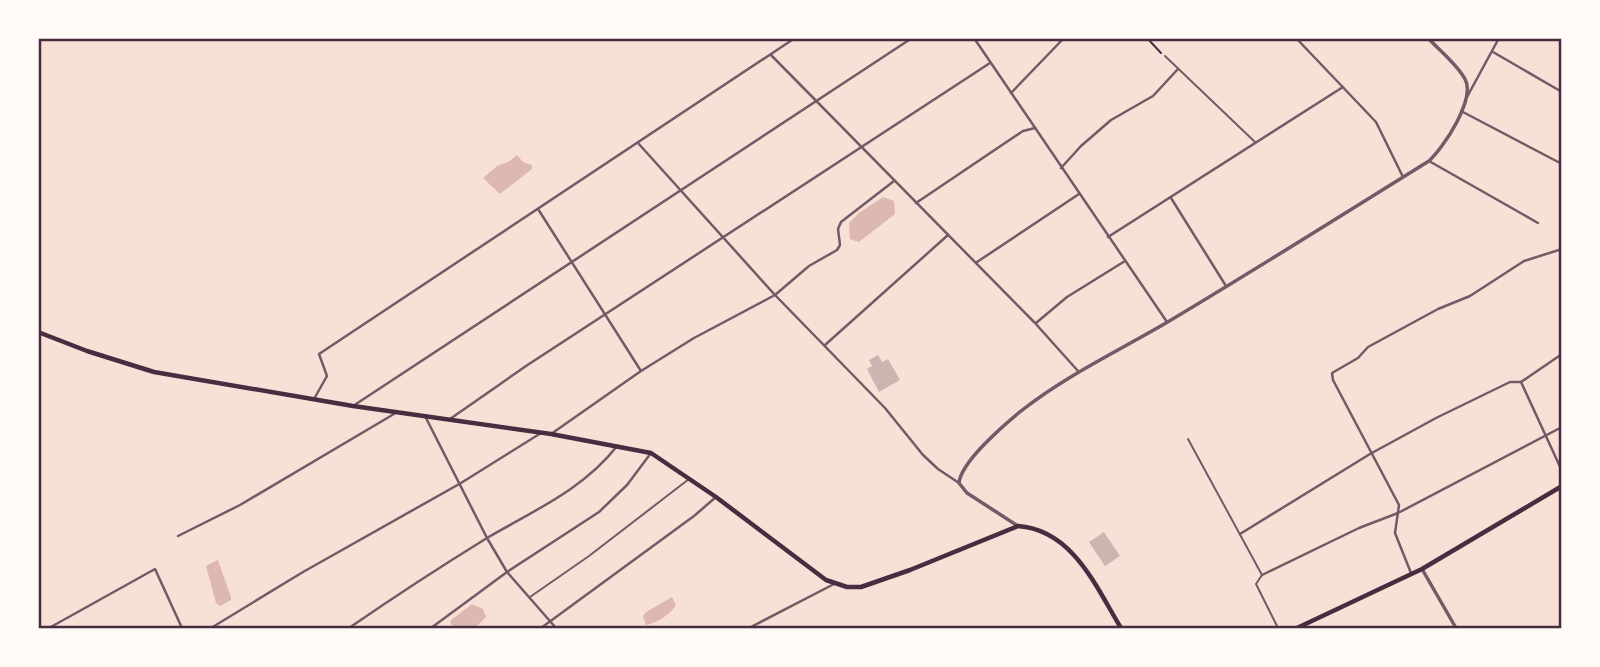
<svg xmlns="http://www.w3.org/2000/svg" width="1600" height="667" viewBox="0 0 1600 667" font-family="'Fira Sans',sans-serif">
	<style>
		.water { fill: #dcb8b0 }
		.building { fill: #ccb4b1 }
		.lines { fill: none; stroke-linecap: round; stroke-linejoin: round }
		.path { stroke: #4a2c40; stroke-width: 2 }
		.service { stroke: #755966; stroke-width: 2 }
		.minor { stroke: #755966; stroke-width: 2.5 }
		.tertiary { stroke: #755966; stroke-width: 3.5 }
		.secondary { stroke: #4a2c40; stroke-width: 4.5 }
		.neatline { fill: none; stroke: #4a2c40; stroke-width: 2.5 }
	</style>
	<rect width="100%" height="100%" fill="#f7e1d7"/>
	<g class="water">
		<polygon points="517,155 523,162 532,165 532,169 500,194 483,178 497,166 508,162"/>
		<polygon points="883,197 894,201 895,214 859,242 850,239 849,223 859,213"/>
		<polygon points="218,560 231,597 231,600 220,606 216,603 206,566"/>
		<path d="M672,597L676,605C671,614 657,623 646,625L643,616L646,612Z"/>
		<polygon points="472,604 483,609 486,617 475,628 453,628 450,621"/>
	</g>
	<g class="building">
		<polygon points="878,355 882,362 888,359 900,380 879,392 867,369 872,366 869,360"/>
		<polygon points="1104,532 1120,556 1105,566 1089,542"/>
	</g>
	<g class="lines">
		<polyline class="path" points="1147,38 1161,53"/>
		<g class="service">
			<polyline points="1165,56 1255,142"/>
			<polyline points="1188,439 1262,575 1256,584 1278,628"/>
			<polyline points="530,597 589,556 689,479"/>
		</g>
		<g class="minor">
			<polyline points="974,38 1167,322"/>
			<polyline points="1296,38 1376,122 1403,177"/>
			<polyline points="1493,52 1562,92"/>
			<polyline points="771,55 1035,323 1078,371"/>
			<polyline points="1011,93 1064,38"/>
			<polyline points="1467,97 1499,38"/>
			<polyline points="1461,111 1562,164"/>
			<polyline points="638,143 775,295 885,408 923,455 938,469 959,483"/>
			<polyline points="1429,161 1538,223"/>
			<polyline points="1061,168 1081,146 1111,120 1153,96 1178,69"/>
			<polyline points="1171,198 1226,286"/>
			<polyline points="916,203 1023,131 1035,128"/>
			<polyline points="538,209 641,371"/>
			<polyline points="1108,237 1343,87"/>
			<polyline points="977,262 1079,194"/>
			<polyline points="1036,323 1067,297 1125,261"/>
			<polyline points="825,345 948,235"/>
			<polyline points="1521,382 1562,471"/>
			<polyline points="314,399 327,376 319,354 795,38"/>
			<polyline points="353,406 912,38"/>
			<polyline points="426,418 487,538 507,572 556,628"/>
			<polyline points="450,419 526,366 990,63"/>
			<polyline points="551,434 641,371 694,338 775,295 809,266 837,250 840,245 838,229 841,222 894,181"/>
			<polyline points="1240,534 1370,454 1436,418 1510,382 1521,382 1562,354"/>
			<polyline points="178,536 240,505 394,414"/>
			<polyline points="1411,573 1395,533 1399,505 1333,380 1332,373 1358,358 1368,347 1438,309 1470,296 1524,261 1562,249"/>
			<polyline points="1262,575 1359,528 1398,513 1562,427"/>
			<polyline points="49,628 155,569 182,628"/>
			<polyline points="211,628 303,572 461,483 541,433"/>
			<path d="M349,628C394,597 440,567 487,538C533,511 584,489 617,446"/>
			<polyline points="431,628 507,572 599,512 627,485 651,453"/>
			<polyline points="541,628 694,516 716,497"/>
			<polyline points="749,628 834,584"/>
		</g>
		<g class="tertiary">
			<path d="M1018,526L967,493L959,483C961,462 1004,425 1021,411C1065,376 1118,351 1166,323C1255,270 1342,215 1429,161C1444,147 1476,99 1465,79C1457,64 1440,51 1428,38"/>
			<polyline points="1422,569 1456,628"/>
		</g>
		<g class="secondary">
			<path d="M38,332L87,351L154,372L353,406L551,434L651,453L716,497L826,580L847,587H861L910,570L1018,526C1073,530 1096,587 1121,628"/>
			<polyline points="1297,628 1422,569 1562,486"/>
		</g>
	</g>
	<rect width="1600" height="667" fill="none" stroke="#fffaf5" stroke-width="80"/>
	<rect x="40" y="40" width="1520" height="587" class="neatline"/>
</svg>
